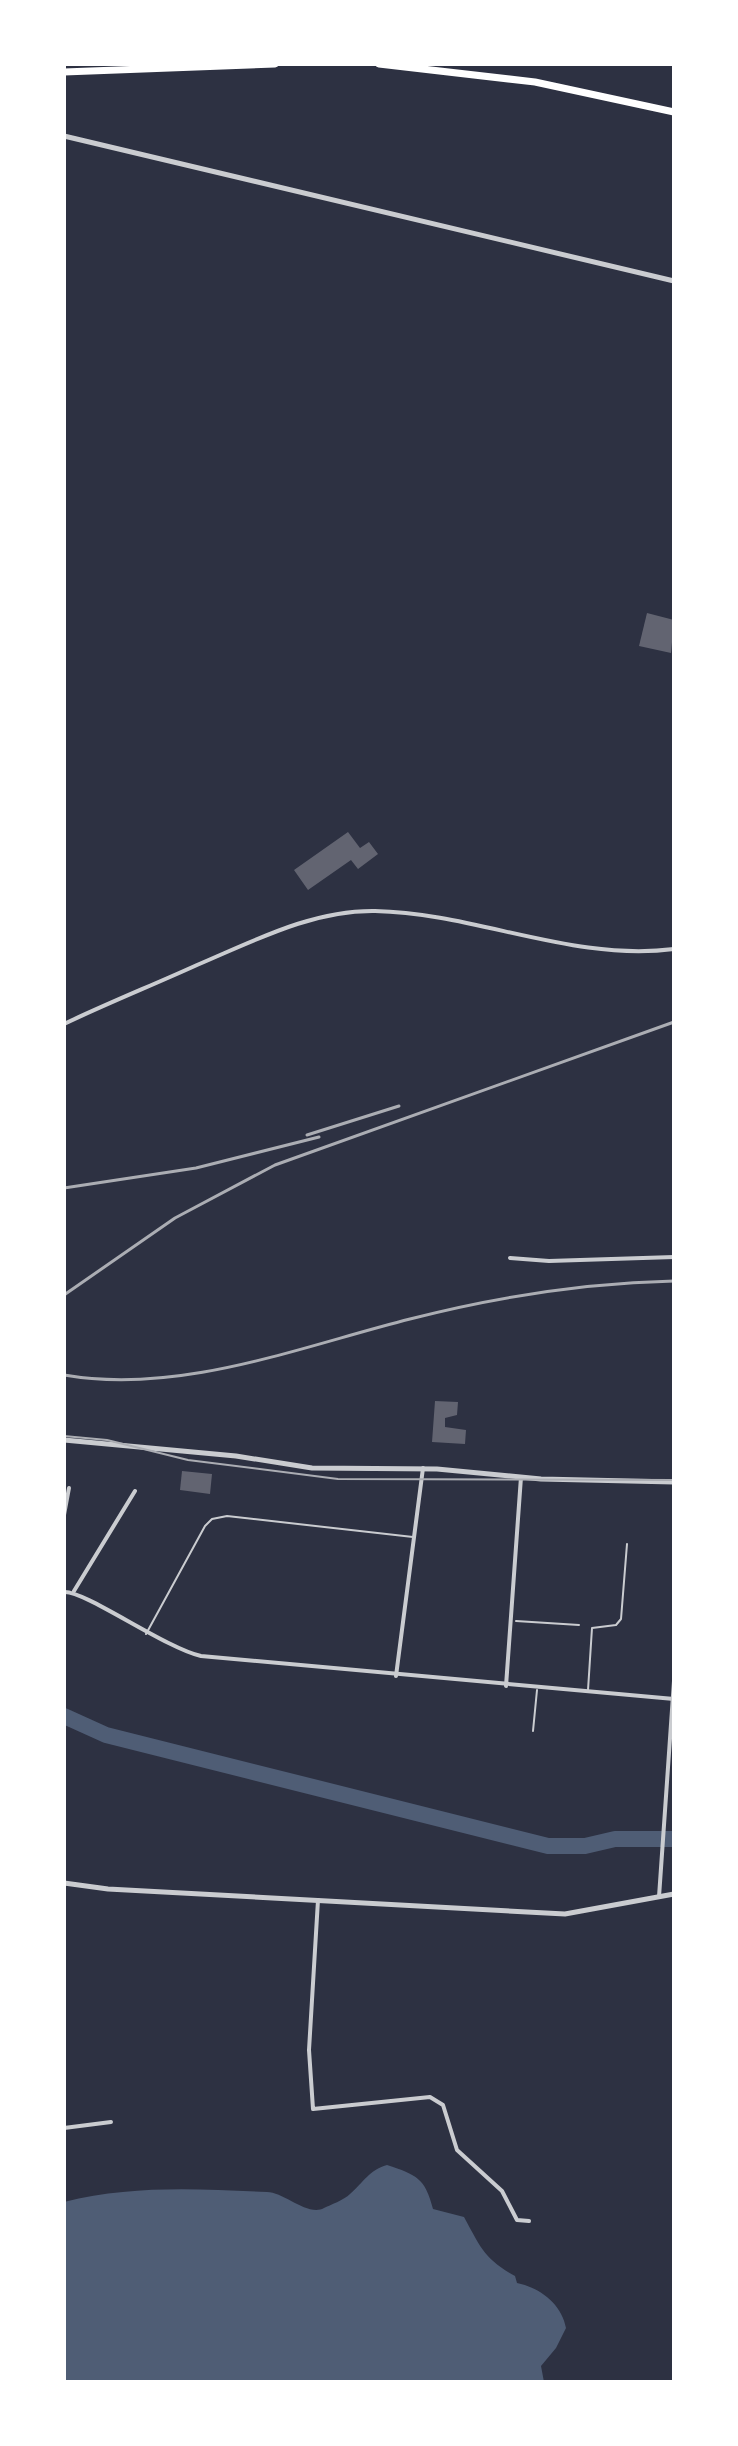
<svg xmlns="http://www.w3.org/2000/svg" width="738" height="2446" viewBox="0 0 738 2446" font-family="Montserrat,sans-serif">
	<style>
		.water { fill: #4f5d75 }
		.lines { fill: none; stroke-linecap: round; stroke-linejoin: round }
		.river { stroke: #4f5d75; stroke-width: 16 }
		.building { fill: #626471 }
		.service { stroke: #caccd0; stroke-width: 2 }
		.minor { stroke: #caccd0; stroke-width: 4 }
		.tertiary { stroke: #caccd0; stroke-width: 5 }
		.primary { stroke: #fff; stroke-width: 7 }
		.tram { stroke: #abadb3; stroke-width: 2 }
		.rail { stroke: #abadb3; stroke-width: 3 }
	</style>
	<rect width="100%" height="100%" fill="#2d3142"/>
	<path class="water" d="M387,2165C417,2175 425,2178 433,2209L464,2217C480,2246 484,2259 515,2276L517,2283C541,2288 562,2305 566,2328L556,2348L541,2366L544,2382H64V2202C132,2185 197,2189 267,2192C284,2192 308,2217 324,2208C330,2205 344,2200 350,2194C364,2182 369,2170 387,2165Z"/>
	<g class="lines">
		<polyline class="river" points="64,1716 106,1735 548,1846 585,1846 615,1839 674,1839"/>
	</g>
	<g class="building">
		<polygon points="647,613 674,620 671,653 639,646"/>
		<polygon points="348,832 360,848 369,842 378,854 358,869 351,860 308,890 294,870"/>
		<polygon points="435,1401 458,1402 457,1415 445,1418 445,1427 466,1430 465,1444 432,1442"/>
		<polygon points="182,1471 212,1474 210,1494 180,1490"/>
	</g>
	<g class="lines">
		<g class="service">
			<polyline points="516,1621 579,1625"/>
			<polyline points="146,1634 205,1526 212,1519 227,1516 413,1537"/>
			<polyline points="588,1690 592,1628 616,1625 621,1619 627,1544"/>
			<polyline points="533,1731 537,1690"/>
		</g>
		<g class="minor">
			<path d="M64,1024C108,1003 153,985 197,965C254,941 312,910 375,911C476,913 572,962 674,949"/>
			<polyline points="510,1258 549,1261 674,1257"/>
			<polyline points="64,1515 69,1488"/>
			<polyline points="74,1591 135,1491"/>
			<path d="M64,1592C84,1590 165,1648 201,1656L674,1699"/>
			<polyline points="396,1676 423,1468"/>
			<polyline points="506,1686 521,1477"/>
			<polyline points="659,1897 674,1681"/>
			<polyline points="318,1900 309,2050 313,2109 430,2097 443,2105 457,2150 502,2191 517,2220 529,2221"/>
			<polyline points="64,2128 111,2122"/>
		</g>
		<g class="tertiary">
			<polyline points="64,136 674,281"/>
			<polyline points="64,1440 236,1456 312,1468 437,1469 541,1479 674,1482"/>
			<polyline points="64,1883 108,1889 565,1914 674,1894"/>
		</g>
		<g class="primary">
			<polyline points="379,64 535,82 674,112"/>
			<polyline points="64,72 275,64"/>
		</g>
		<polyline class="tram" points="64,1436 107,1440 188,1460 338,1479 674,1480"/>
		<g class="rail">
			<polyline points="307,1135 399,1106"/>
			<polyline points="64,1188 196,1168 319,1137"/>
			<polyline points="64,1295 175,1218 275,1165 674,1022"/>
			<path d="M64,1375C180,1395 299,1347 410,1319C496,1297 585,1283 674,1281"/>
		</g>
	</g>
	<rect width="738" height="2446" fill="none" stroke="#ffffff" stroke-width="132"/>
</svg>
